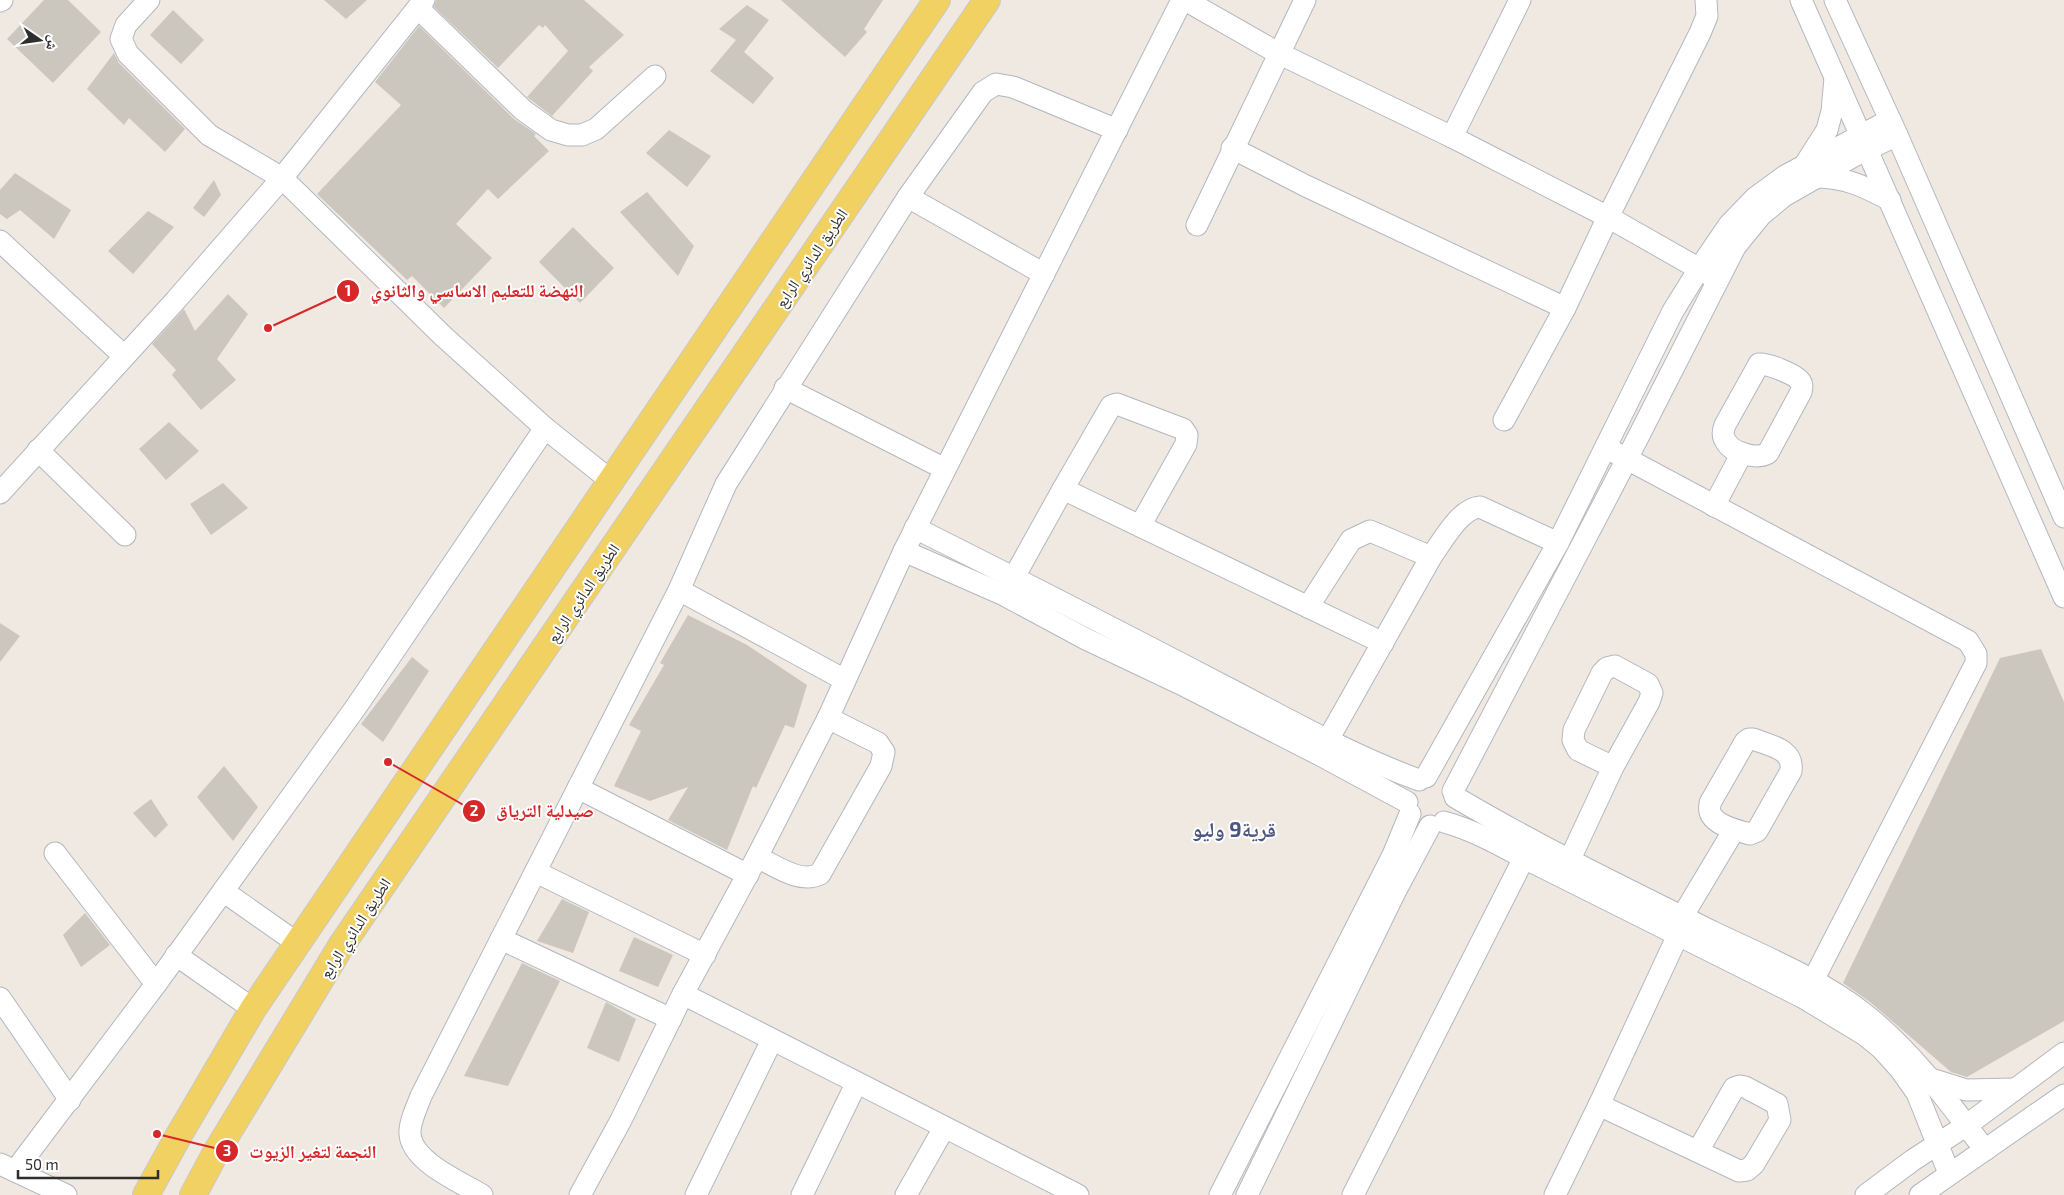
<svg xmlns="http://www.w3.org/2000/svg" width="2064" height="1195" viewBox="0 0 2064 1195" font-family="'Exo 2','Noto Naskh Arabic',sans-serif">
	<style>
		.building { fill: #cbc7bf }
		.lines { fill: none; stroke-linecap: round; stroke-linejoin: round }
		.minor-casing { stroke: #b4b7c1; stroke-width: 23 }
		.major-casing { stroke: #c9c9c9; stroke-width: 28 }
		.minor { stroke: #fff; stroke-width: 21 }
		.major { stroke: #f2d163; stroke-width: 26 }
		.labels { text-anchor: middle; stroke-width: 4; stroke-linejoin: round; paint-order: stroke }
		.street-label { font-size: 16px; fill: #2e2e2e; stroke: #fff }
		.district-label { font-size: 21px; font-weight: bold; fill: #4d5680; stroke: #fff }
		.leader { fill: none; stroke: #d62828; stroke-width: 2 }
		.callout-dot { fill: #d62828; stroke: #fff; stroke-width: 2 }
		.mark-label { font-size: 15px; text-anchor: middle; font-weight: bold; fill: #fff }
		.callout-label { font-size: 18px; text-anchor: middle; font-weight: bold; fill: #d62828; stroke: #fff; stroke-width: 4; stroke-linejoin: round; paint-order: stroke }
	</style>
	<rect width="100%" height="100%" fill="#efe9e1"/>
	<g class="building">
		<polygon points="44,0 68,0 101,32 53,83 7,39"/>
		<polygon points="324,0 367,0 346,19"/>
		<polygon points="436,0 584,0 624,35 589,67 593,71 552,116 527,97 568,51 545,25 543,28 539,25 498,68 434,7"/>
		<polygon points="781,0 883,0 864,29 867,32 845,57"/>
		<polygon points="747,5 769,20 744,52 774,78 753,104 710,71 736,40 719,29"/>
		<polygon points="173,10 204,40 181,64 150,35"/>
		<polygon points="419,26 514,119 536,134 534,136 549,151 498,199 488,189 456,224 492,258 444,308 412,276 407,280 317,194 401,105 375,82"/>
		<polygon points="114,53 119,63 185,129 165,152 129,118 124,125 87,89"/>
		<polygon points="669,130 711,156 687,187 646,153"/>
		<polygon points="15,173 71,210 54,239 20,210 7,219 0,214 0,190"/>
		<polygon points="214,180 221,195 204,217 193,208"/>
		<polygon points="647,192 694,246 678,276 620,212"/>
		<polygon points="148,211 174,227 133,274 108,251"/>
		<polygon points="573,227 614,268 580,303 539,262"/>
		<polygon points="228,294 248,314 217,359 236,380 201,410 172,375 176,370 152,344 184,309 195,331"/>
		<polygon points="169,422 199,451 166,480 139,449"/>
		<polygon points="223,483 248,508 211,535 190,504"/>
		<polygon points="688,615 747,645 807,685 794,728 785,725 756,788 753,786 727,850 668,820 688,787 650,801 614,786 641,731 629,725 664,665 660,663"/>
		<polygon points="0,623 20,636 0,662"/>
		<polygon points="2041,649 2064,702 2064,1021 1967,1077 1951,1072 1870,1002 1843,983 2000,658"/>
		<polygon points="412,657 429,671 383,742 361,724"/>
		<polygon points="224,766 258,807 233,841 197,797"/>
		<polygon points="151,799 168,825 155,838 133,813"/>
		<polygon points="562,899 589,912 573,953 537,941"/>
		<polygon points="85,913 110,945 81,967 63,935"/>
		<polygon points="634,937 673,955 658,987 619,971"/>
		<polygon points="522,963 560,981 508,1086 464,1076"/>
		<polygon points="606,1002 636,1019 619,1062 587,1048"/>
	</g>
	<g class="lines">
		<defs>
			<g id="minor">
				<polyline points="149,0 126,25 121,39 128,54 209,135 282,178 443,336 545,428 610,480"/>
				<polyline points="1185,0 1278,53 1452,137 1608,217 1710,275"/>
				<polyline points="1801,0 2064,597"/>
				<polyline points="1835,0 1897,135 2064,517"/>
				<polyline points="0,1 2,0"/>
				<polyline points="418,8 523,110 551,130 568,135 582,135 596,129 655,76"/>
				<polyline points="1452,137 1520,0"/>
				<polyline points="1232,148 1306,186 1565,308"/>
				<polyline points="1806,163 1827,130 1832,111 1835,78"/>
				<path d="M1817,177C1848,178 1863,186 1890,200"/>
				<polyline points="908,197 1044,274"/>
				<polyline points="1197,225 1305,0"/>
				<polyline points="0,241 124,356"/>
				<path d="M1759,364C1767,363 1794,374 1799,380C1803,384 1802,388 1801,392L1768,453C1756,460 1731,453 1725,440C1722,435 1723,430 1725,425Z"/>
				<polyline points="785,388 945,469"/>
				<polyline points="1504,420 1565,308 1608,217 1700,33 1707,16 1706,0"/>
				<polyline points="38,450 125,535"/>
				<polyline points="1614,452 1968,641 1976,654 1976,663 1804,998"/>
				<polyline points="1063,489 1111,406 1117,404 1183,429 1187,435 1186,444 1140,526"/>
				<polyline points="0,493 176,300 282,178 424,0"/>
				<polyline points="1714,506 1742,453"/>
				<path d="M915,528C1018,579 1120,632 1222,685C1286,718 1350,755 1419,780"/>
				<polyline points="904,551 1004,595 1086,639 1181,684 1320,755 1407,802"/>
				<path d="M1431,557C1442,542 1460,508 1480,507L1558,543"/>
				<polyline points="1008,588 1063,489 1383,643"/>
				<polyline points="679,590 845,680"/>
				<polyline points="1308,607 1351,540 1370,531 1431,557 1321,752"/>
				<path d="M1749,739H1753C1771,746 1794,749 1791,771L1757,831L1750,834C1738,831 1714,825 1710,812C1709,809 1710,806 1710,803L1745,742Z"/>
				<polyline points="1426,777 1558,543 1673,311 1699,269 1729,225 1755,198 1785,176 1890,120"/>
				<polyline points="578,788 748,875"/>
				<polyline points="1453,791 1627,459 1735,247 1761,215 1784,196 1854,156 1897,135"/>
				<path d="M1455,797C1538,846 1626,889 1713,932C1761,955 1820,979 1862,1012C1911,1050 1948,1101 1985,1150"/>
				<path d="M1444,822C1473,830 1498,844 1524,858L1804,998L1865,1035L1881,1048L1900,1069L1917,1093L1949,1173"/>
				<polyline points="55,853 156,984"/>
				<path d="M757,857C776,866 800,884 820,874L881,766L884,752L878,743L828,718"/>
				<polyline points="1570,859 1613,767 1649,702 1652,693 1648,684 1615,666 1607,668 1602,673 1574,730 1573,740 1578,750 1613,767"/>
				<polyline points="536,872 705,955"/>
				<polyline points="223,891 297,943"/>
				<polyline points="1682,917 1734,830"/>
				<polyline points="501,939 671,1019"/>
				<polyline points="176,955 253,1009"/>
				<polyline points="683,994 1078,1195"/>
				<polyline points="0,998 70,1100"/>
				<polyline points="1931,1079 1966,1090 2015,1089"/>
				<polyline points="1599,1105 1739,1171 1747,1170 1754,1164 1780,1120 1777,1104 1745,1087 1740,1086 1734,1088 1698,1151"/>
				<polyline points="0,1164 66,1195"/>
				<polyline points="15,1171 156,984 356,707 545,428"/>
				<path d="M482,1195C461,1182 412,1162 410,1134C409,1123 417,1107 421,1096L679,590L726,484L908,197L983,92L996,84L1013,87L1117,130"/>
				<polyline points="580,1195 621,1120 683,994 757,857 828,718 904,551 1182,0"/>
				<polyline points="696,1195 772,1040"/>
				<polyline points="802,1195 856,1084"/>
				<polyline points="906,1195 944,1128"/>
				<polyline points="1220,1195 1393,855 1410,814"/>
				<polyline points="1247,1195 1396,890 1430,826"/>
				<polyline points="1353,1195 1524,858"/>
				<polyline points="1555,1195 1599,1105 1678,935"/>
				<polyline points="1866,1195 1913,1160 1967,1125 2064,1053"/>
				<polyline points="1920,1195 2064,1095"/>
			</g>
			<g id="major">
				<polyline points="146,1195 179,1135 253,1009 937,0"/>
				<polyline points="193,1195 215,1154 341,946 987,0"/>
			</g>
		</defs>
		<use href="#minor" class="minor-casing"/>
		<use href="#major" class="major-casing"/>
		<use href="#minor" class="minor"/>
		<use href="#major" class="major"/>
	</g>
	<g class="labels">
		<g class="street-label">
			<text transform="translate(811 258) rotate(-56)" y="6">الطريق الدائري الرابع</text>
			<text transform="translate(583 593) rotate(-56)" y="6">الطريق الدائري الرابع</text>
			<text transform="translate(355 928) rotate(-57)" y="6">الطريق الدائري الرابع</text>
		</g>
		<g class="district-label">
			<text x="1234" y="837">قرية9 وليو</text>
		</g>
	</g>
	<path class="leader" d="M268 328L348 291M388 762L474 811M157 1134L227 1151"/>
	<g class="callout-dot">
		<circle cx="268" cy="328" r="5"/>
		<circle cx="388" cy="762" r="5"/>
		<circle cx="157" cy="1134" r="5"/>
		<circle cx="348" cy="291" r="12"/>
		<circle cx="474" cy="811" r="12"/>
		<circle cx="227" cy="1151" r="12"/>
	</g>
	<g class="mark-label">
		<text x="348" y="296">1</text>
		<text x="474" y="816">2</text>
		<text x="227" y="1156">3</text>
	</g>
	<g class="callout-label">
		<text x="477" y="297">النهضة للتعليم الاساسي والثانوي</text>
		<text x="545" y="817">صيدلية الترياق</text>
		<text x="313" y="1158">النجمة لتغير الزيوت</text>
	</g>
	<g transform="translate(40 40) rotate(103)" stroke="#ffffff" stroke-width="4" paint-order="stroke">
	<path d="M0-4L9 19L0 12L-9 19Z" fill="#2e2e2e"/>
	<text y="-8" font-size="14" font-weight="bold" text-anchor="middle" fill="#2e2e2e">ش</text>
	</g>
	<path d="M18 1170v8h140v-8" fill="none" stroke="#2e2e2e" stroke-width="2.5"/>
	<text x="25" y="1170" font-size="15" fill="#2e2e2e" stroke="#ffffff" stroke-width="4" paint-order="stroke">50 m</text>
</svg>
